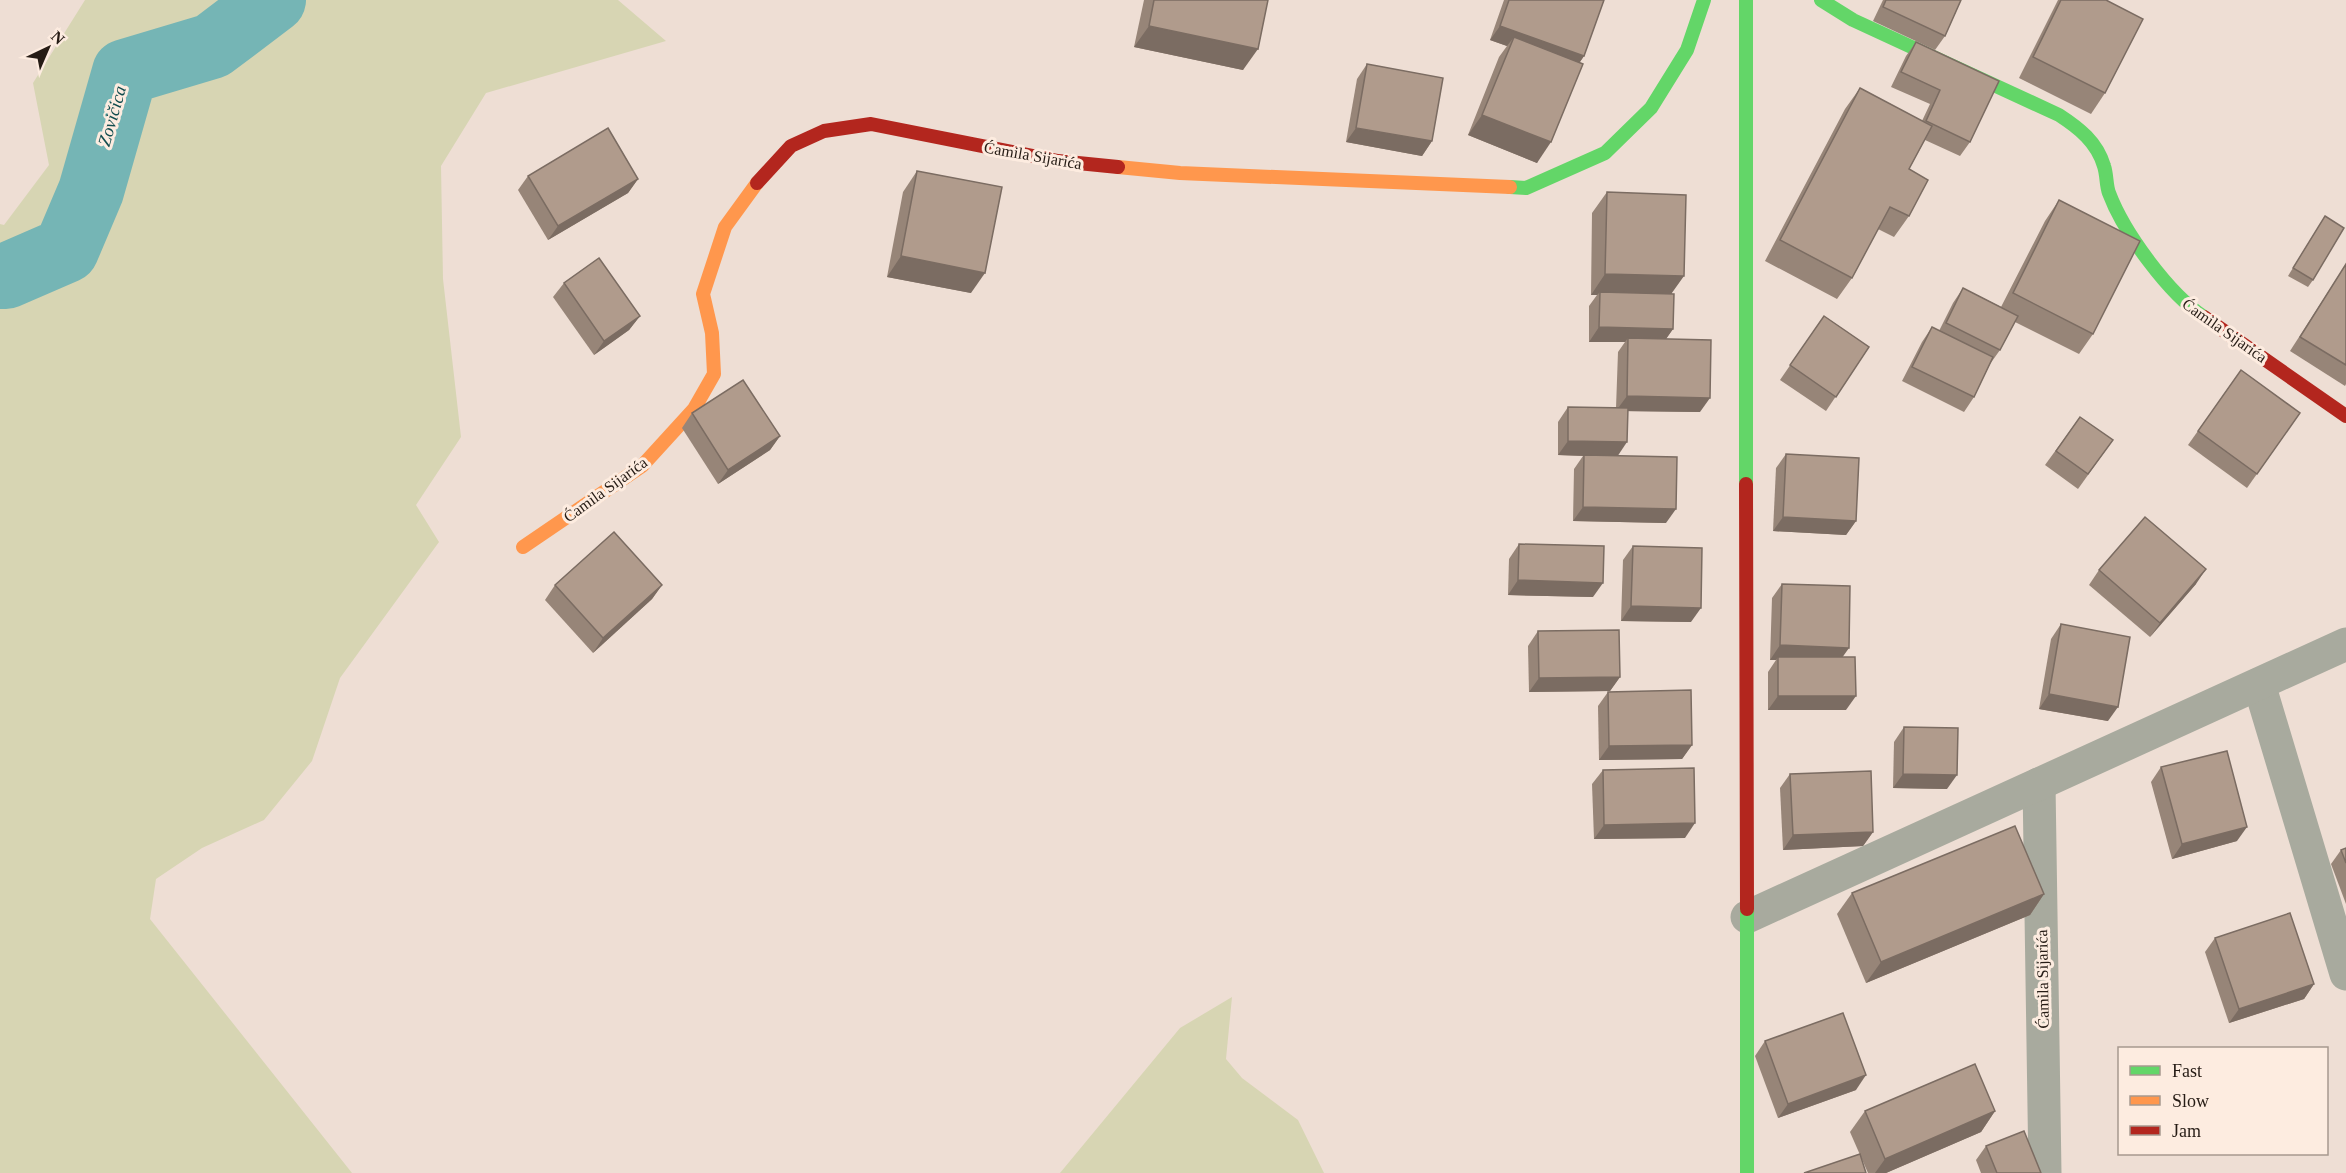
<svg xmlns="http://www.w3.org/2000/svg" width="2346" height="1173" viewBox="0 0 2346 1173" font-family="'Times New Roman',serif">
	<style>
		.green { fill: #d7d5b3 }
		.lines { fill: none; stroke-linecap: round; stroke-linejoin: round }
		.river { stroke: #75b5b5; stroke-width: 66 }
		.street { stroke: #a8aa9e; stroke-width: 33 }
		.fast { stroke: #63d668; stroke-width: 14 }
		.slow { stroke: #ff974d; stroke-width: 14 }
		.jam { stroke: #b3261e; stroke-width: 14 }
		.wall { fill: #978578 }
		.shaded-wall { fill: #7b6c62 }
		.building { fill: #b09b8c; stroke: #7b6c62; stroke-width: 1.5 }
		.labels { text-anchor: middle; stroke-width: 6; stroke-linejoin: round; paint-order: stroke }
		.street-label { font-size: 16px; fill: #261c15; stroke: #fdece0 }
		.water-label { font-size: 18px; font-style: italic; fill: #134d4f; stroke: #fdece0 }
	</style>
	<rect width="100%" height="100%" fill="#eeded4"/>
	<g class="green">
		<polygon points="85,0 618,0 666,41 486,93 441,166 443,279 461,437 416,505 439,542 340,678 312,761 264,820 202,848 156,879 150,919 352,1173 0,1173 0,224 4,225 49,165 33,83"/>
		<polygon points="1232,997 1226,1059 1242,1078 1298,1120 1324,1173 1060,1173 1180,1028"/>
	</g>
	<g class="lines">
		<polyline class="river" points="0,276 6,276 66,250 91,191 125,72 212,46 273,0"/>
		<g class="street">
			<polyline points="2259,684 2346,974"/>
			<polyline points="2039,784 2045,1173"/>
			<polyline points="1747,917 2346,644"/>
		</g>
		<g class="fast">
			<polyline points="1746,0 1746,484"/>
			<path d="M1821,0L1853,20L2059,115C2079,128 2097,142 2104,166C2107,175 2106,185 2109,193C2124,233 2169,294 2204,317"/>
			<polyline points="1510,187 1526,188 1605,153 1651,108 1687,50 1704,0"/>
			<polyline points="1747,909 1747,1173"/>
		</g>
		<g class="slow">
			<polyline points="1118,167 1180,173 1510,187"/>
			<polyline points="523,547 642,466 694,409 714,374 712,333 703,294 725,227 757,183"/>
		</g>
		<g class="jam">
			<polyline points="757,183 791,146 824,131 871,124 1058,161 1118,167"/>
			<polyline points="2204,317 2346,416"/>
			<polyline points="1746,484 1747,909"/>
		</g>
	</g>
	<g class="wall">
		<polygon points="1144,0 1268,0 1243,70 1134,47"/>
		<polygon points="1504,0 1604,0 1584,56 1579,63 1537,163 1468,135 1499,57 1507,46 1490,40"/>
		<polygon points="1883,0 1961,0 1945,36 1935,50 1873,21"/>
		<polygon points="2058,0 2106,0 2105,93 2091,114 2019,78"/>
		<polygon points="1916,42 1970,142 1960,156 1925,140 1909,169 1909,216 1894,237 1878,229 1852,278 1837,299 1765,261 1845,109 1860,88 1922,121 1930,104 1891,87 1906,56"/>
		<polygon points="1367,64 1432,141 1422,156 1346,142 1357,79"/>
		<polygon points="917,171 971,293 887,277 903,192"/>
		<polygon points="528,176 638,179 628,193 548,240 518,190"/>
		<polygon points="1607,192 1672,294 1673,329 1666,339 1700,412 1628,411 1618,455 1666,523 1573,521 1574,469 1583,456 1558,455 1558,422 1568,407 1616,408 1618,352 1625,342 1589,342 1589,306 1597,295 1591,295 1592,213"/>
		<polygon points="2059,200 2093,334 2079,354 2015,322 2000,350 1990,364 1974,397 1964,412 1902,381 1922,342 1932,327 1939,331 1953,303 1963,288 2001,307 2045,221"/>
		<polygon points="2325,216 2313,280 2308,287 2288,276"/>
		<polygon points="2346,264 2346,384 2345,386 2290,351"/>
		<polygon points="564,283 640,316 629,330 594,355 553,297"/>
		<polygon points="1824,316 1869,347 1826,411 1780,380"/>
		<polygon points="2241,370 2300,413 2247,488 2188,445"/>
		<polygon points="692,413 780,436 770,450 718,484 682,428"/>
		<polygon points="2080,417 2113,440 2078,489 2045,465"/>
		<polygon points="1786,454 1856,521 1846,535 1773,531 1776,468"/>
		<polygon points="1519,544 1593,597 1508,595 1509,559"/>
		<polygon points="1633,546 1691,622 1621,621 1623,560"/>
		<polygon points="2099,570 2196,584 2150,637 2089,585"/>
		<polygon points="1782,584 1842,657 1846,710 1768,710 1768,672 1776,660 1770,660 1772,598"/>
		<polygon points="555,585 662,585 652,599 593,653 545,600"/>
		<polygon points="2061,624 2108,721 2039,709 2051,639"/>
		<polygon points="1538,631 1620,677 1610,691 1529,692 1528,646"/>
		<polygon points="1608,692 1692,745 1682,759 1599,760 1598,706"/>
		<polygon points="1904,727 1947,789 1893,788 1894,742"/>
		<polygon points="2161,767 2237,841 2172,859 2151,782"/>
		<polygon points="1603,770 1685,838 1594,839 1592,784"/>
		<polygon points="1790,774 1873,832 1863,846 1783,850 1780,788"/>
		<polygon points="2346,848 2346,904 2331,864 2341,850"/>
		<polygon points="1852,893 2044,894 2030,915 1866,983 1837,914"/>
		<polygon points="2215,938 2314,984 2304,999 2229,1023 2205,952"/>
		<polygon points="1765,1041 1856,1090 1778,1118 1755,1056"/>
		<polygon points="1865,1111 1995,1111 1981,1132 1886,1173 1868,1173 1850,1132"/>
		<polygon points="1986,1146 2041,1173 1981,1173 1976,1160"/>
	</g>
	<g class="shaded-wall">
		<polygon points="1149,26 1258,49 1243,70 1134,47"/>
		<polygon points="1500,26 1584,56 1574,71 1514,37 1507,46 1490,40"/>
		<polygon points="1482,115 1551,142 1537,163 1468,135"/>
		<polygon points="1356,128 1432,141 1422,156 1346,142"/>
		<polygon points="638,179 628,193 548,240 558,226"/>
		<polygon points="901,256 985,273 971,293 887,277"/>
		<polygon points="1605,274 1684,276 1669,297 1600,292 1597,295 1591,295"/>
		<polygon points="640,316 629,330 594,355 604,341"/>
		<polygon points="1599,327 1673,329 1663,343 1628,338 1625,342 1589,342"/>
		<polygon points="1627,396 1710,398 1700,412 1616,411"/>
		<polygon points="780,436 770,450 718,484 728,470"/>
		<polygon points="1568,441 1627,442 1617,457 1558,455"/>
		<polygon points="1583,507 1676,509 1666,523 1573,521"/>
		<polygon points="1783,517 1856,521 1846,535 1773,531"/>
		<polygon points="2206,569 2196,584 2150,637 2160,623"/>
		<polygon points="1518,580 1603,583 1593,597 1508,595"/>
		<polygon points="662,585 652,599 593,653 603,638"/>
		<polygon points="1631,606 1701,608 1691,622 1621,621"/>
		<polygon points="1780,645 1849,648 1839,662 1778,657 1776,660 1770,660"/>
		<polygon points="1620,677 1610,691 1529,692 1539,678"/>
		<polygon points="2049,694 2118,707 2108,721 2039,709"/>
		<polygon points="1778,696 1856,696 1846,710 1768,710"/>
		<polygon points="1692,745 1682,759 1599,760 1609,746"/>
		<polygon points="1903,774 1957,775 1947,789 1893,788"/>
		<polygon points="1695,823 1685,838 1594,839 1604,825"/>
		<polygon points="2247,827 2237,841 2172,859 2182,844"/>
		<polygon points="1873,832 1863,846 1783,850 1793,835"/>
		<polygon points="2044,894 2030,915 1866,983 1881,962"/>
		<polygon points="2314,984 2304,999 2229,1023 2239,1009"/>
		<polygon points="1866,1075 1856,1090 1778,1118 1788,1104"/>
		<polygon points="1995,1111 1981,1132 1886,1173 1875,1173 1885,1159"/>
	</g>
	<g class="building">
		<polygon points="1154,0 1268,0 1258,49 1149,26"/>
		<polygon points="1509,0 1604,0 1584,56 1500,26"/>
		<polygon points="1886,0 1961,0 1945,36 1883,7"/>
		<polygon points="2061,0 2106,0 2143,19 2105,93 2033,57"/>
		<polygon points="1514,37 1583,64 1551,142 1482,115"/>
		<polygon points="1916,42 1999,81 1970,142 1926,121 1940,90 1901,72"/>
		<polygon points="1367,64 1443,78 1432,141 1356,128"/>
		<polygon points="1860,88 1932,126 1909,169 1928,180 1909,216 1890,207 1852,278 1780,240"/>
		<polygon points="608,128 638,179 558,226 528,176"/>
		<polygon points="917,171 1002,187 985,273 901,256"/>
		<polygon points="1607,192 1686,195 1684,276 1605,274"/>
		<polygon points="2059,200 2140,241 2093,334 2013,293"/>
		<polygon points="2325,216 2344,228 2313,280 2293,268"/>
		<polygon points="599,258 640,316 604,341 564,283"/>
		<polygon points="2346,264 2346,365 2300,337"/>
		<polygon points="1963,288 2018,316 2000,350 1946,323"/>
		<polygon points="1600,292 1674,294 1673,329 1599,327"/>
		<polygon points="1824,316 1869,347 1836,397 1790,365"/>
		<polygon points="1932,327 1993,357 1974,397 1912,367"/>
		<polygon points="1628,338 1711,340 1710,398 1627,396"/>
		<polygon points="2241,370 2300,413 2257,474 2198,431"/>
		<polygon points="743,380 780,436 728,470 692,413"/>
		<polygon points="1568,407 1628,408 1627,442 1568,441"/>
		<polygon points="2080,417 2113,440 2088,474 2056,451"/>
		<polygon points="1786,454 1859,458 1856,521 1783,517"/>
		<polygon points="1584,455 1677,457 1676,509 1583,507"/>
		<polygon points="2145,517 2206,569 2160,623 2099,570"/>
		<polygon points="614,532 662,585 603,638 555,585"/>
		<polygon points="1519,544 1604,546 1603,583 1518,580"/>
		<polygon points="1633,546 1702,548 1701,608 1631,606"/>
		<polygon points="1782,584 1850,586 1849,648 1780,645"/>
		<polygon points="2061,624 2130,637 2118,707 2049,694"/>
		<polygon points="1619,630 1620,677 1539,678 1538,631"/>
		<polygon points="1778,657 1855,657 1856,696 1778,696"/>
		<polygon points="1691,690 1692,745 1609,746 1608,692"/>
		<polygon points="1904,727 1958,728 1957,775 1903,774"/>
		<polygon points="2227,751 2247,827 2182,844 2161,767"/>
		<polygon points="1694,768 1695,823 1604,825 1603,770"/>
		<polygon points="1871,771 1873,832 1793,835 1790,774"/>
		<polygon points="2015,826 2044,894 1881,962 1852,893"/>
		<polygon points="2346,848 2346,863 2341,850"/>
		<polygon points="2290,913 2314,984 2239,1009 2215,938"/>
		<polygon points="1843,1013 1866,1075 1788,1104 1765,1041"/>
		<polygon points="1975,1064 1995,1111 1885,1159 1865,1111"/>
		<polygon points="2024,1131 2041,1173 1997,1173 1986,1146"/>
		<polygon points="1860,1154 1866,1173 1804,1173"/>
	</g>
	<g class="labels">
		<g class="street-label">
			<text transform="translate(1033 155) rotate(10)" y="6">Ćamila Sijarića</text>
			<text transform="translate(2225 330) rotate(35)" y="6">Ćamila Sijarića</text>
			<text transform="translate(605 489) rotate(-36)" y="6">Ćamila Sijarića</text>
			<text transform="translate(2042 979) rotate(-91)" y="6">Ćamila Sijarića</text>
		</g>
		<g class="water-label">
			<text transform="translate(112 116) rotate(-74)" y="6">Zovičica</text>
		</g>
	</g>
	<rect x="2118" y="1047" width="210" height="108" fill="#fdece0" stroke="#a7998f" stroke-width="1.5"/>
	<rect x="2130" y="1066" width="30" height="9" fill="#63d668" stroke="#a7998f" stroke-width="1.5"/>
	<text x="2172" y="1077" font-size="18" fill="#261c15">Fast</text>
	<rect x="2130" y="1096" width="30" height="9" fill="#ff974d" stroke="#a7998f" stroke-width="1.5"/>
	<text x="2172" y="1107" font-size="18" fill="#261c15">Slow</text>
	<rect x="2130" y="1126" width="30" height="9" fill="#b3261e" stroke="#a7998f" stroke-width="1.5"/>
	<text x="2172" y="1137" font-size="18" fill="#261c15">Jam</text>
	<g transform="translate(48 48) rotate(44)" stroke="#fdece0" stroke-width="4.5" paint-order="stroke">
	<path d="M0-4.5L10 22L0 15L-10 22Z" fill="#261c15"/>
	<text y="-9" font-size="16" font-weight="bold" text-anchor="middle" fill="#261c15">N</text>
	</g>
</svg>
